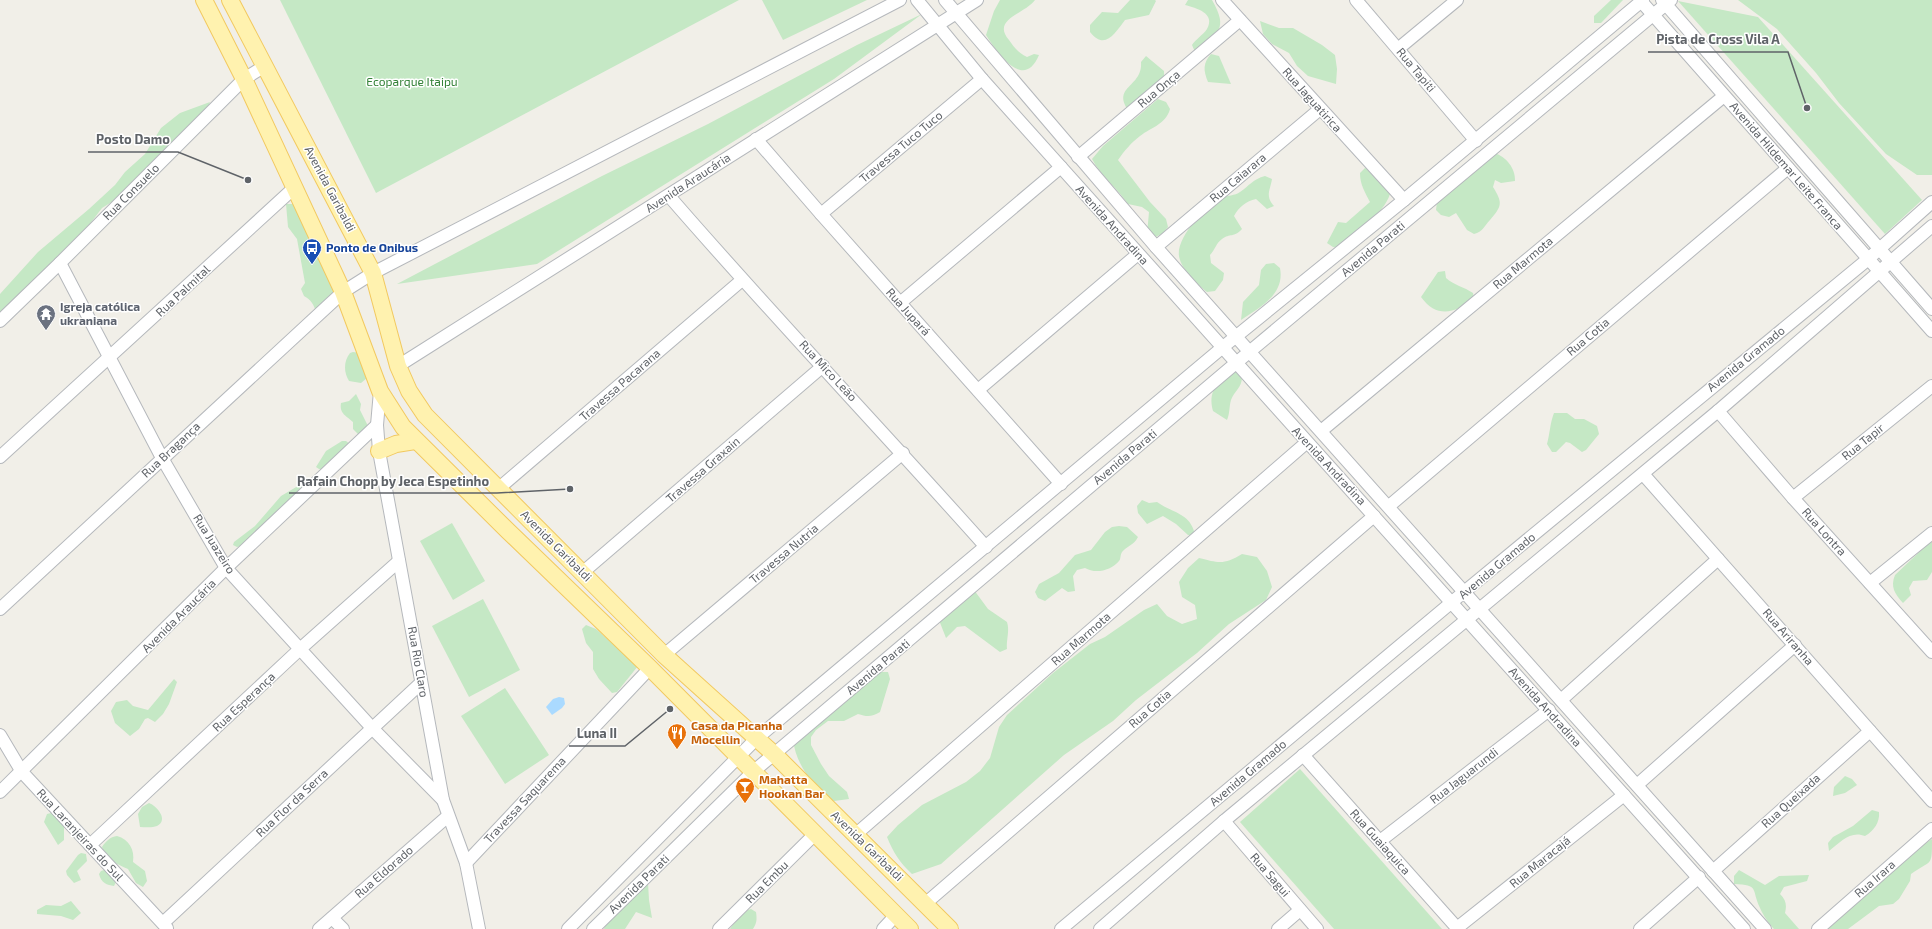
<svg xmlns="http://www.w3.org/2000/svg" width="1932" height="929" viewBox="0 0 1932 929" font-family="'Exo 2',sans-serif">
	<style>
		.green { fill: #c5e8c5 }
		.water { fill: #aadaff }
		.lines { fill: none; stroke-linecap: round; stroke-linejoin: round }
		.minor-casing { stroke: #b5b8bc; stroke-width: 14 }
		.major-casing { stroke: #f2c960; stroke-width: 18 }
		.minor { stroke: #fff; stroke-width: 12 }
		.major { stroke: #fff2af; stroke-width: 16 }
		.labels { text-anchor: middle; stroke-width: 3; stroke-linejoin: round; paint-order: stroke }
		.street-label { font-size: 12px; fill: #5f6368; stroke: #fff }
		.park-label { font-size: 12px; fill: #348238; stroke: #fff }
		.transit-label { font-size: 12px; font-weight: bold; fill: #164399; stroke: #fff; text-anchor: start }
		.worship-label { font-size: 12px; font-weight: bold; fill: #5b616d; stroke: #fff; text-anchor: start }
		.food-label { font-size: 12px; font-weight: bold; fill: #c56008; stroke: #fff; text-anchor: start }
		.leader { fill: none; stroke: #5f6368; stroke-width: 1.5 }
		.callout-dot { fill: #5f6368; stroke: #fff; stroke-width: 1.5 }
		.callout-label { font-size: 13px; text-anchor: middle; font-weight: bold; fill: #5f6368; stroke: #fff; stroke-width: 3; stroke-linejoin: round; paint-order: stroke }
	</style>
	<rect width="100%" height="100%" fill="#f1efe8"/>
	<g class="green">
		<polygon points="280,0 739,0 376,193"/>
		<polygon points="762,0 867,0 783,40"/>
		<path d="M1000,0H1035C1025,14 991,19 1009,40C1014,47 1018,53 1027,57L1034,54L1039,55C1024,91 998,54 986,35L994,11Z"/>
		<path d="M1130,0H1155L1156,1L1149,15L1125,20C1115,33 1105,51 1090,32V25L1102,12L1118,13Z"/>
		<path d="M1188,0H1212C1229,30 1218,32 1195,52L1192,45C1196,39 1203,35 1207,29C1216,13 1196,8 1185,5Z"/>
		<polygon points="1611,0 1623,0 1601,23 1594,23 1594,16"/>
		<polygon points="1738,0 1932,0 1932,175 1917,175 1886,154 1839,103 1816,73 1777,29"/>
		<polygon points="1678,1 1758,17 1922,200 1885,234"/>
		<polygon points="922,14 834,79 537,264 397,284 602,176 708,124 857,45"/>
		<polygon points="1260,21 1279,28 1293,28 1322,45 1335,55 1337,69 1336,84 1308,76 1297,66 1289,53 1272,44 1263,34"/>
		<path d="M1211,54L1219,56L1231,84L1208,82C1203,70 1203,63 1211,54Z"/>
		<path d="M1146,56L1164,71V78L1128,110C1112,86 1143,87 1141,62Z"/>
		<path d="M1158,99L1166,102L1170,109C1166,124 1152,127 1140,136C1132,142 1124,151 1118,160L1150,202L1166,219L1168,227L1163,233L1154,238L1147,234L1149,212L1142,207L1128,204C1117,188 1101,176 1092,159L1103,146Z"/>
		<polygon points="210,102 205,114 115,200 102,208 86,229 0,313 0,294 38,252 89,209 115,185 125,172 145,154 161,128 180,113"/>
		<path d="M1494,153C1506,156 1516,169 1515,181L1501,183L1495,180L1493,187C1503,203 1502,206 1490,220C1484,226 1483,232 1474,234L1467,230L1456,213L1449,217L1441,215L1436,210L1437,202Z"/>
		<path d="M1365,168C1376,172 1385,184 1390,194C1383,216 1356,229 1341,248L1333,247L1327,243L1338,222L1346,223L1370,202C1365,192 1360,185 1360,173Z"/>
		<path d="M1265,176L1272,179C1270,191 1265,196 1274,206L1267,209L1256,199C1246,201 1239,207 1234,216L1242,229C1234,238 1230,233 1222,239C1216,243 1215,250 1210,255L1211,263L1224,273L1223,280L1215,291L1207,292C1199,286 1183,270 1180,260C1172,241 1206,205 1222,198C1227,195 1235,196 1240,192C1249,186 1253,179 1265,176Z"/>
		<path d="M286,204H294L337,293L316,313C314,304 311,300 304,296L301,289L305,283L297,239L288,227Z"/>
		<path d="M1274,263L1280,268C1285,294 1261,307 1241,320L1243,302L1259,285L1261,270L1266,264Z"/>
		<path d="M1445,271L1446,278C1454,285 1464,287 1473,293L1474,299C1455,313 1437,319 1421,297L1438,272Z"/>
		<path d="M353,352L361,353L367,378L361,383L349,381C344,373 343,362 350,353Z"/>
		<path d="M1237,371L1242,377C1242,388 1234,391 1231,400C1229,407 1230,413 1227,420L1213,411C1208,391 1216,386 1229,372Z"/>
		<path d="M356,394L361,404L360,410L368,426L362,433L358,434L353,429V422C347,416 339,414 341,403L349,401Z"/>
		<path d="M1554,413H1567L1575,419H1584L1597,426L1599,434L1586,450L1582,452L1570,443L1566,442L1556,452H1552L1547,444C1550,433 1550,423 1554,413Z"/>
		<polygon points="342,441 346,441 351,445 323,469 319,469 316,467 326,451"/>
		<path d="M303,483L304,489L257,530C252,536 245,546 237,547L233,545L234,542L255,526L281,496Z"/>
		<path d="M1142,500L1149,503L1157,502C1172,513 1191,513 1195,535H1188L1176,524L1163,516L1147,524L1138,513L1137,506Z"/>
		<polygon points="452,523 485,581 453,600 420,541"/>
		<path d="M1119,526L1127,527L1138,537C1134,545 1127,546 1122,552C1120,555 1121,559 1119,561C1111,571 1095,574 1085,568L1077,570L1073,576L1075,591L1068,592L1062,588L1045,601L1038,598L1035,592L1039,584L1059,573L1075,555L1091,550L1105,532L1112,527Z"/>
		<path d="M1932,540V572L1927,580L1913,581L1909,588L1911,595L1903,603C1895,594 1890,587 1895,575Z"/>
		<path d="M1242,554L1257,557L1267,571L1272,587L1266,600L1229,624L1197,653L1136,700L1113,721L1064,755L941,864L912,874C900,863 893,852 887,837L898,825L922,805L966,782L980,771L990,758L999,727L1007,715L1053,673L1090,644L1105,637L1144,610L1157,604L1167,616L1182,624L1197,619L1195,605L1182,597L1179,582L1188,568L1199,558C1219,563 1224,565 1242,554Z"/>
		<path d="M974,590L988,609L1007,622C1010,631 1006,640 1007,649L1000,652L965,626L957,627L946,638L937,615Z"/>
		<polygon points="483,599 520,670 469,697 432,626"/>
		<polygon points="586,625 596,629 638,666 617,692 612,693 599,679 593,669 593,652 586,643 582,629"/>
		<path d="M880,672H888L890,679L880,712C872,717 867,717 858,714L844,721H828L816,730L811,737V745L821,764L829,776L847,792L849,799L834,801C813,788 796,764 793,740L816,721L835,711L844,700Z"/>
		<polygon points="174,679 177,682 169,704 163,714 155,722 148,718 145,719 139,729 130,736 115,723 111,711 116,702 127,700 133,706 148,710"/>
		<polygon points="505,688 549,755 505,784 461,716"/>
		<polygon points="1300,769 1442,929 1334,929 1240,822"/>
		<polygon points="1845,776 1852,779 1857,785 1845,793 1833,796 1834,787"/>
		<path d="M149,803C157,806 169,820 157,826C152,828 145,827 140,827L138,814L142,807Z"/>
		<path d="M1872,810L1879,812C1880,822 1874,831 1865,836C1851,830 1840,842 1829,851L1828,843L1833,837L1853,826Z"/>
		<polygon points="51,813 54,814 64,825 64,840 58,845 44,822 47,814"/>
		<path d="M117,836C129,839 135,850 133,862L145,871L147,881L143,887L136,883L128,869C117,864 106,860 102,847C106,841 110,837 117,836Z"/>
		<path d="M1932,839C1932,868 1932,859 1911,874L1910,881L1899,899L1893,904L1879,906L1848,929H1828L1915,850Z"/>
		<polygon points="81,853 86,854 87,861 77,871 81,880 74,883 67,875 66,871 78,855"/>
		<path d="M104,870L108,872L116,882L114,886C107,885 101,883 99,874L101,871Z"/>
		<path d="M1739,870L1765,885L1779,876L1809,875L1807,881L1784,887L1780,894C1786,900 1787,905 1785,913L1799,929H1774C1769,924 1763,915 1760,908C1751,889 1760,885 1734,884V876Z"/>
		<polygon points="648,883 649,900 652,918 636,912 625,929 604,929 606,923"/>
		<polygon points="71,901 81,913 73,920 61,916 37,914 37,910 46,905 61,906"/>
		<path d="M751,909L756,912C757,919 757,923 753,929H730C736,920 741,912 751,909Z"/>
	</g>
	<polygon class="water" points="559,697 564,698 565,704 562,708 552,715 546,707 553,699"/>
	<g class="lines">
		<defs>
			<g id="minor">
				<polyline points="917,0 982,79 1744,929"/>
				<polyline points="945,0 1156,247 1765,929"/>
				<polyline points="1222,0 1404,200"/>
				<polyline points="1356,0 1476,141"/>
				<polyline points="1640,0 1932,331"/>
				<polyline points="1662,0 1932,309"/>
				<polyline points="1399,48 1457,0"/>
				<polyline points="756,139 821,214 1061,484"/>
				<polyline points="1078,157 1240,20"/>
				<path d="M669,196C772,315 881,429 986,547"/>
				<polyline points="821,214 982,79"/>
				<polyline points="1156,247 1320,109"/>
				<polyline points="60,263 162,458 226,568 373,729 443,800"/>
				<polyline points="900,303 1061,167"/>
				<polyline points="0,321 60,263 244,79 265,66"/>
				<polyline points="398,366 977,0"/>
				<polyline points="978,390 1138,254"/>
				<polyline points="380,391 377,425 379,451 443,800 466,863 479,929"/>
				<polyline points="1718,411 1793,498 1932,652"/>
				<polyline points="1321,431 1724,96"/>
				<polyline points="0,457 294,188"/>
				<polyline points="1643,474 1932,801"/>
				<polyline points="498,489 742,280"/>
				<polyline points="1793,498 1932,386"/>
				<polyline points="1389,506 1788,168"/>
				<polyline points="582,573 823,366"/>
				<polyline points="1870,583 1932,533"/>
				<polyline points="0,609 343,292 373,273 900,0"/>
				<polyline points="664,655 903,453"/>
				<polyline points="1561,700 1718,559"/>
				<polyline points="0,735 22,772 167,928"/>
				<polyline points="1303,755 1458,929"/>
				<polyline points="1637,785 1795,645"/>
				<polyline points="0,792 226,568 377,425"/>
				<polyline points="1224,821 1317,929"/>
				<polyline points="855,835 1306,443"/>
				<polyline points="1380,841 1549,710"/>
				<polyline points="90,845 300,649 399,561"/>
				<polyline points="466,863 650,668"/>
				<polyline points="1713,871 1870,731"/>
				<polyline points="926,903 1374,516"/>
				<polyline points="332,918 343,929"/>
				<polyline points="163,923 421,683"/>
				<polyline points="1457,928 1624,795"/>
				<polyline points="319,929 448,816"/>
				<polyline points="568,929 756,739 1223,347 1404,200 1643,0"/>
				<polyline points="593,929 754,771 1236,363 1671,0"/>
				<polyline points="719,929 815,834"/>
				<polyline points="883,929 896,915"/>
				<polyline points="1061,929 1464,592 1867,260 1932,202"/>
				<polyline points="1100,929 1224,821 1718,411 1932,226"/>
				<polyline points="1278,929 1300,910"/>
				<polyline points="1640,929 1699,877"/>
				<polyline points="1818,929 1932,829"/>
			</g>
			<g id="major">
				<polyline points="204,0 244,79 343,292 380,391 403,427 508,531 650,668 910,929"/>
				<polyline points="230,0 373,273 398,366 409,391 425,415 664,655 775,755 950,929"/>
				<polyline points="379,451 396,444 415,441"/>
			</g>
		</defs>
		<use href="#minor" class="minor-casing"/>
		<use href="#major" class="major-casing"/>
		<use href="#minor" class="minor"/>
		<use href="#major" class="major"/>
	</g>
	<defs>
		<symbol id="bus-pin" viewBox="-11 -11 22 30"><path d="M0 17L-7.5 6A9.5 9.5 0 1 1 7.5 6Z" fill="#1a4fb4" stroke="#fff"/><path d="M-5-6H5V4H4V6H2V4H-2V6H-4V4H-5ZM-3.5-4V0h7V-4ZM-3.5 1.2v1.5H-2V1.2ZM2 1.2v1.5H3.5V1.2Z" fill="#fff"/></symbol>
		<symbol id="temple-pin" viewBox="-11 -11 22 30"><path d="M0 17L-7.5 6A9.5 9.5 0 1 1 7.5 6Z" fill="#6b7280" stroke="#fff"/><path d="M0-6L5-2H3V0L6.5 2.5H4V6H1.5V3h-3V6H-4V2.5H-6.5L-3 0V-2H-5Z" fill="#fff"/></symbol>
		<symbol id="restaurant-pin" viewBox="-11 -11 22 30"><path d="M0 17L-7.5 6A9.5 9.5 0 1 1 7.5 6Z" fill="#e8710a" stroke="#fff"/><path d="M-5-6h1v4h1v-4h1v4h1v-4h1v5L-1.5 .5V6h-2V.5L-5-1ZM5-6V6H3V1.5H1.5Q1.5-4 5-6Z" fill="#fff"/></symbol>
		<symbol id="bar-pin" viewBox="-11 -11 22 30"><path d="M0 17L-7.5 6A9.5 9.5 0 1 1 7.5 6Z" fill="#e8710a" stroke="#fff"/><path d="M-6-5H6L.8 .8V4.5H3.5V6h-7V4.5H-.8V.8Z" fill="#fff"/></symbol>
	</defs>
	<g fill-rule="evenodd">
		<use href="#bus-pin" x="301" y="237" width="22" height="30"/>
		<use href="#temple-pin" x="35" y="303" width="22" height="30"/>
		<use href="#restaurant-pin" x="666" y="722" width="22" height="30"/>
		<use href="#bar-pin" x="734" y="776" width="22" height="30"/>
	</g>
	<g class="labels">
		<g class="street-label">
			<text transform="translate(1416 70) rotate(50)" y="4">Rua Tapiti</text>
			<text transform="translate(1159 89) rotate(-40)" y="4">Rua Onça</text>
			<text transform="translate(1312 100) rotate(48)" y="4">Rua Jaguatirica</text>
			<text transform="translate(901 147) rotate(-40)" y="4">Travessa Tuco Tuco</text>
			<text transform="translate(1786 166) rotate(49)" y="4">Avenida Hildemar Leite Franca</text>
			<text transform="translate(1238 178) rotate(-40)" y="4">Rua Caiarara</text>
			<text transform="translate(688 183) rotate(-33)" y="4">Avenida Araucária</text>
			<text transform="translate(330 189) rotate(62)" y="4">Avenida Garibaldi</text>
			<text transform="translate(131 192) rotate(-45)" y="4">Rua Consuelo</text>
			<text transform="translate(1112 225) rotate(48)" y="4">Avenida Andradina</text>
			<text transform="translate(1373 249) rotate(-40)" y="4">Avenida Parati</text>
			<text transform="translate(1523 263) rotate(-40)" y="4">Rua Marmota</text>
			<text transform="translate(183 291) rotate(-43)" y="4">Rua Palmital</text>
			<text transform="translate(908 312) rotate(48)" y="4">Rua Jupará</text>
			<text transform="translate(1588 337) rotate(-40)" y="4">Rua Cotia</text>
			<text transform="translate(1746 359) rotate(-39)" y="4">Avenida Gramado</text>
			<text transform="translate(828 371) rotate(47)" y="4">Rua Mico Leão</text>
			<text transform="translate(620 385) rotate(-41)" y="4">Travessa Pacarana</text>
			<text transform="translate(1863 442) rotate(-39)" y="4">Rua Tapir</text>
			<text transform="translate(171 450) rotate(-43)" y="4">Rua Bragança</text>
			<text transform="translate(1125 457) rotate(-40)" y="4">Avenida Parati</text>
			<text transform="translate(1329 466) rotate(47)" y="4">Avenida Andradina</text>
			<text transform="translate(703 470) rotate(-41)" y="4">Travessa Graxain</text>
			<text transform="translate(1824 532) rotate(48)" y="4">Rua Lontra</text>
			<text transform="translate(214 544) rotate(58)" y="4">Rua Juazeiro</text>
			<text transform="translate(556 546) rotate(45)" y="4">Avenida Garibaldi</text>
			<text transform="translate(784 554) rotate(-40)" y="4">Travessa Nutria</text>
			<text transform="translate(1497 566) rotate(-40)" y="4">Avenida Gramado</text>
			<text transform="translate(179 616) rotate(-45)" y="4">Avenida Araucária</text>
			<text transform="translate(1788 637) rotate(49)" y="4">Rua Ariranha</text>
			<text transform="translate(1081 639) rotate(-41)" y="4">Rua Marmota</text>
			<text transform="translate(418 662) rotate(80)" y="4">Rua Rio Claro</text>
			<text transform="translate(878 667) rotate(-40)" y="4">Avenida Parati</text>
			<text transform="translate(244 702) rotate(-43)" y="4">Rua Esperança</text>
			<text transform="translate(1545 707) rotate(48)" y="4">Avenida Andradina</text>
			<text transform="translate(1150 709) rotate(-41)" y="4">Rua Cotia</text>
			<text transform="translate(1248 773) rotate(-40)" y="4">Avenida Gramado</text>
			<text transform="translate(1464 776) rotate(-38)" y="4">Rua Jaguarundi</text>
			<text transform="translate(525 800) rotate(-47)" y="4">Travessa Saquarema</text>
			<text transform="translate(1791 801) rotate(-42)" y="4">Rua Queixada</text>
			<text transform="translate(292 803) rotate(-43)" y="4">Rua Flor da Serra</text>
			<text transform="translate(80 835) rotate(47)" y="4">Rua Laranjeiras do Sul</text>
			<text transform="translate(1380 842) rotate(48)" y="4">Rua Guaiaquica</text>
			<text transform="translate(867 846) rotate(44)" y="4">Avenida Garibaldi</text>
			<text transform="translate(1540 862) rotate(-39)" y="4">Rua Maracajá</text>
			<text transform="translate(384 872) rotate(-41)" y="4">Rua Eldorado</text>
			<text transform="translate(1270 875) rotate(49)" y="4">Rua Sagui</text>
			<text transform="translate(1875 879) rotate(-41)" y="4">Rua Irara</text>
			<text transform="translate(767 882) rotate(-45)" y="4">Rua Embu</text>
			<text transform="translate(639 884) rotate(-44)" y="4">Avenida Parati</text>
		</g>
		<g class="park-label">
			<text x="412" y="86">Ecoparque Itaipu</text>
		</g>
		<g class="transit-label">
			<text x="326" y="252">Ponto de Onibus</text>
		</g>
		<g class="worship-label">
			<text x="60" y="311">Igreja católica<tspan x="60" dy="14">ukraniana</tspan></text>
		</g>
		<g class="food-label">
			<text x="691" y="730">Casa da Picanha<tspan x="691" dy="14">Mocellin</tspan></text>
			<text x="759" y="784">Mahatta<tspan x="759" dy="14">Hookan Bar</tspan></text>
		</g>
	</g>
	<path class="leader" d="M1807 108L1788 52H1648M248 180L178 152H88M570 489L497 493H289M670 709L625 746H569"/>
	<g class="callout-dot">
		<circle cx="1807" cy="108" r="4"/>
		<circle cx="248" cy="180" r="4"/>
		<circle cx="570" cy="489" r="4"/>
		<circle cx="670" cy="709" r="4"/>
	</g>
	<g class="callout-label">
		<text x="1718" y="44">Pista de Cross Vila A</text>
		<text x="133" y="144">Posto Damo</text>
		<text x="393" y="486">Rafain Chopp by Jeca Espetinho</text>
		<text x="597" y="738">Luna II</text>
	</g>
</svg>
